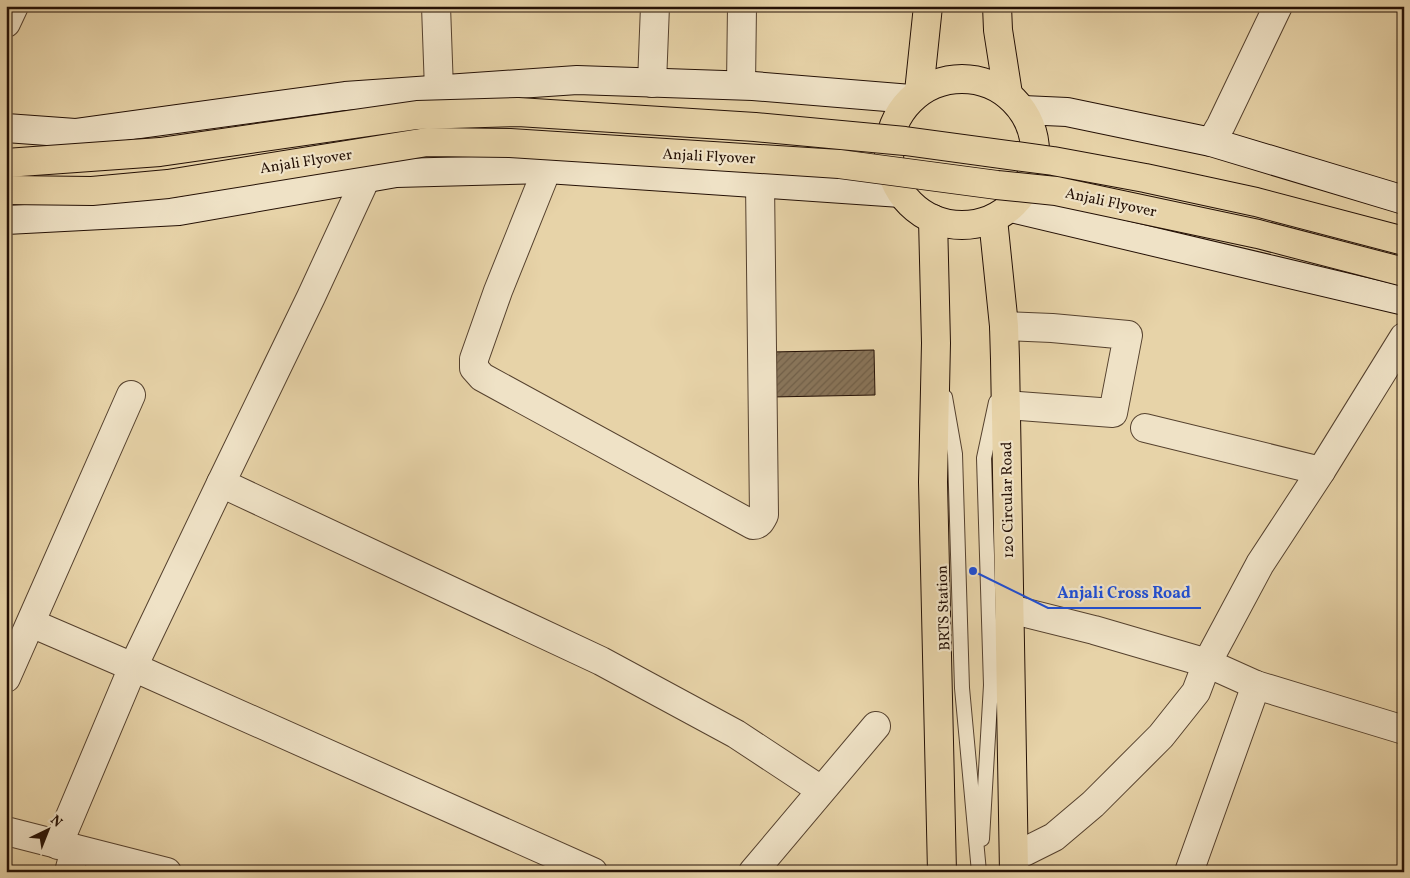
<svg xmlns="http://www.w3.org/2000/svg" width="1410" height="878" viewBox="0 0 1410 878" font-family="Vollkorn,serif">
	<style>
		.building { fill: url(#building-hatch); stroke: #241005 }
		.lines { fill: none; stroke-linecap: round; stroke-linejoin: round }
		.lane-casing { stroke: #55412e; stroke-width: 16 }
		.street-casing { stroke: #55412e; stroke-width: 30 }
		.secondary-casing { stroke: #241005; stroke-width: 30 }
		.primary-casing { stroke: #241005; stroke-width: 30 }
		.lane { stroke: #efe2c6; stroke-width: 14 }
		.street { stroke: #efe2c6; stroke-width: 28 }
		.secondary { stroke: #efe2c6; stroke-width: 28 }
		.primary { stroke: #e7d3a8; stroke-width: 28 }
		.primary-bridge-casing { stroke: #241005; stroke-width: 30; stroke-linecap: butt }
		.primary-bridge { stroke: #e7d3a8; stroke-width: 28 }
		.labels { text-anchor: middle; stroke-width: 4.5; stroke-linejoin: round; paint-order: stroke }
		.street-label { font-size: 15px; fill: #241005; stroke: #efe2c6 }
		.leader { fill: none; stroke: #1d4ed8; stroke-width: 2 }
		.callout-dot { fill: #1d4ed8; stroke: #efe2c6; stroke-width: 2 }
		.callout-label { font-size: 16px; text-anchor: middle; font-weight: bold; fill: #1d4ed8; stroke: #efe2c6; stroke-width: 4.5; stroke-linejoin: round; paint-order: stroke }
	</style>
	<defs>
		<pattern id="building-hatch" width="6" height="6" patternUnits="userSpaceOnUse" patternTransform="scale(1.25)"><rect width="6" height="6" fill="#89755a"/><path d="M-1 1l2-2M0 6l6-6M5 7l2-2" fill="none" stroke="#705f48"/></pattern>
	</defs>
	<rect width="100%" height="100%" fill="#e7d3a8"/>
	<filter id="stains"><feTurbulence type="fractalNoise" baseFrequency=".004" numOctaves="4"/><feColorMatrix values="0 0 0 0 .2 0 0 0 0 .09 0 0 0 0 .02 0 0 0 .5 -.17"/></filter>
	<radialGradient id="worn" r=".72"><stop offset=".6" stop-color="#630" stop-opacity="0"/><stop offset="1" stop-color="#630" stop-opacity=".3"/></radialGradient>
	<polygon class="building" points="874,350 875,395 771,397 770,352"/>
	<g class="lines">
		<defs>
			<g id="lane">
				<polyline points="945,397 955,454 962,688 979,872"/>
				<polyline points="982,839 991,685 984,458 996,402"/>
			</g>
			<g id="street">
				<polyline points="436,6 439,90"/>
				<polyline points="6,23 14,6"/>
				<polyline points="652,83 655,6"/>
				<polyline points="741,85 742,6"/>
				<polyline points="1211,142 1221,125 1278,6"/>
				<path d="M547,169L498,291L474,359V368L482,377L753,525C759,525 761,521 764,515L760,183"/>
				<polyline points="366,178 311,297 221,483 601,661 736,734 821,790"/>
				<polyline points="1004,326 1052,328 1128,335 1113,413 1005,405"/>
				<polyline points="1145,428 1321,471"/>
				<polyline points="1010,609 1094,630 1207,663 1256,685 1404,730"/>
				<polyline points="31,623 133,667 221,483"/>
				<polyline points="6,678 131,395"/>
				<polyline points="6,831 167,872"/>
				<polyline points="58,845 133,667 593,872"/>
				<polyline points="1014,857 1054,837 1093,804 1161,736 1196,692 1207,663 1260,564 1321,471 1404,337"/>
				<polyline points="69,872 75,849"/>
				<polyline points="753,872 876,726"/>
				<polyline points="1189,872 1256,685"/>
			</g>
			<g id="secondary">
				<polyline points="1023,110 1067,112 1211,142 1404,200"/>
				<polyline points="6,128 75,133 345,96 577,80 753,86 911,99"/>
				<polyline points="1011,208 1404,301"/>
				<polyline points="6,220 179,211 396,173 547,169 901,193"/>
			</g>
			<g id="primary">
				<polyline points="997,6 998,30 1008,94"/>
				<circle cx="962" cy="152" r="73"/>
				<polyline points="919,92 928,6"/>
				<polyline points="933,219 936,343 933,482 942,872"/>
				<polyline points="993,219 1004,326 1005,359 1014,872"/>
			</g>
		</defs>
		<use href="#lane" class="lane-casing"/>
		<use href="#street" class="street-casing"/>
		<use href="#secondary" class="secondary-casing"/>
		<use href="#primary" class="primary-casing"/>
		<use href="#lane" class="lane"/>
		<use href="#street" class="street"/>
		<use href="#secondary" class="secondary"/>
		<use href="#primary" class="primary"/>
		<defs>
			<g id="primary-bridge">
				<polyline points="6,163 160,152 417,115 518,112 755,127 905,141 1053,161 1145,178 1256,202 1404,241"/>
				<polyline points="6,190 92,191 168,184 427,142 510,143 839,164 997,185 1056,191 1258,234 1404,272"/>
			</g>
		</defs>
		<use href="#primary-bridge" class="primary-bridge-casing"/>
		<use href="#primary-bridge" class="primary-bridge"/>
	</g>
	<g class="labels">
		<g class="street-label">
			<text transform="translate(709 156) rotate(3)" y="5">Anjali Flyover</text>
			<text transform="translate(306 161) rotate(-9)" y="5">Anjali Flyover</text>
			<text transform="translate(1111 202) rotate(12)" y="5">Anjali Flyover</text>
			<text transform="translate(1007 500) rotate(-91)" y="5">120 Circular Road</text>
			<text transform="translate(943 608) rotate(-92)" y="5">BRTS Station</text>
		</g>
	</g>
	<path class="leader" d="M973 571L1048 608H1201"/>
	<circle class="callout-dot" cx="973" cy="571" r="5"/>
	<g class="callout-label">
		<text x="1124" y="598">Anjali Cross Road</text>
	</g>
	<rect width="1410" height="878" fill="none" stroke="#e7d3a8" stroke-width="25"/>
	<rect x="8" y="8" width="1395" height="863" fill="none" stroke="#241005" stroke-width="2.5"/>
	<rect x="12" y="12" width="1385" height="853" fill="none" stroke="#241005"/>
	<g transform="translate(48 830) rotate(43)" stroke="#efe2c6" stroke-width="4" paint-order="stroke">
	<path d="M0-4L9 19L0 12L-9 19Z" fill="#241005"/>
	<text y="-8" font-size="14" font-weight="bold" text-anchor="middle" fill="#241005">N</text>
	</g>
	<rect width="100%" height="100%" filter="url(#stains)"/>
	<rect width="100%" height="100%" fill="url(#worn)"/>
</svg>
